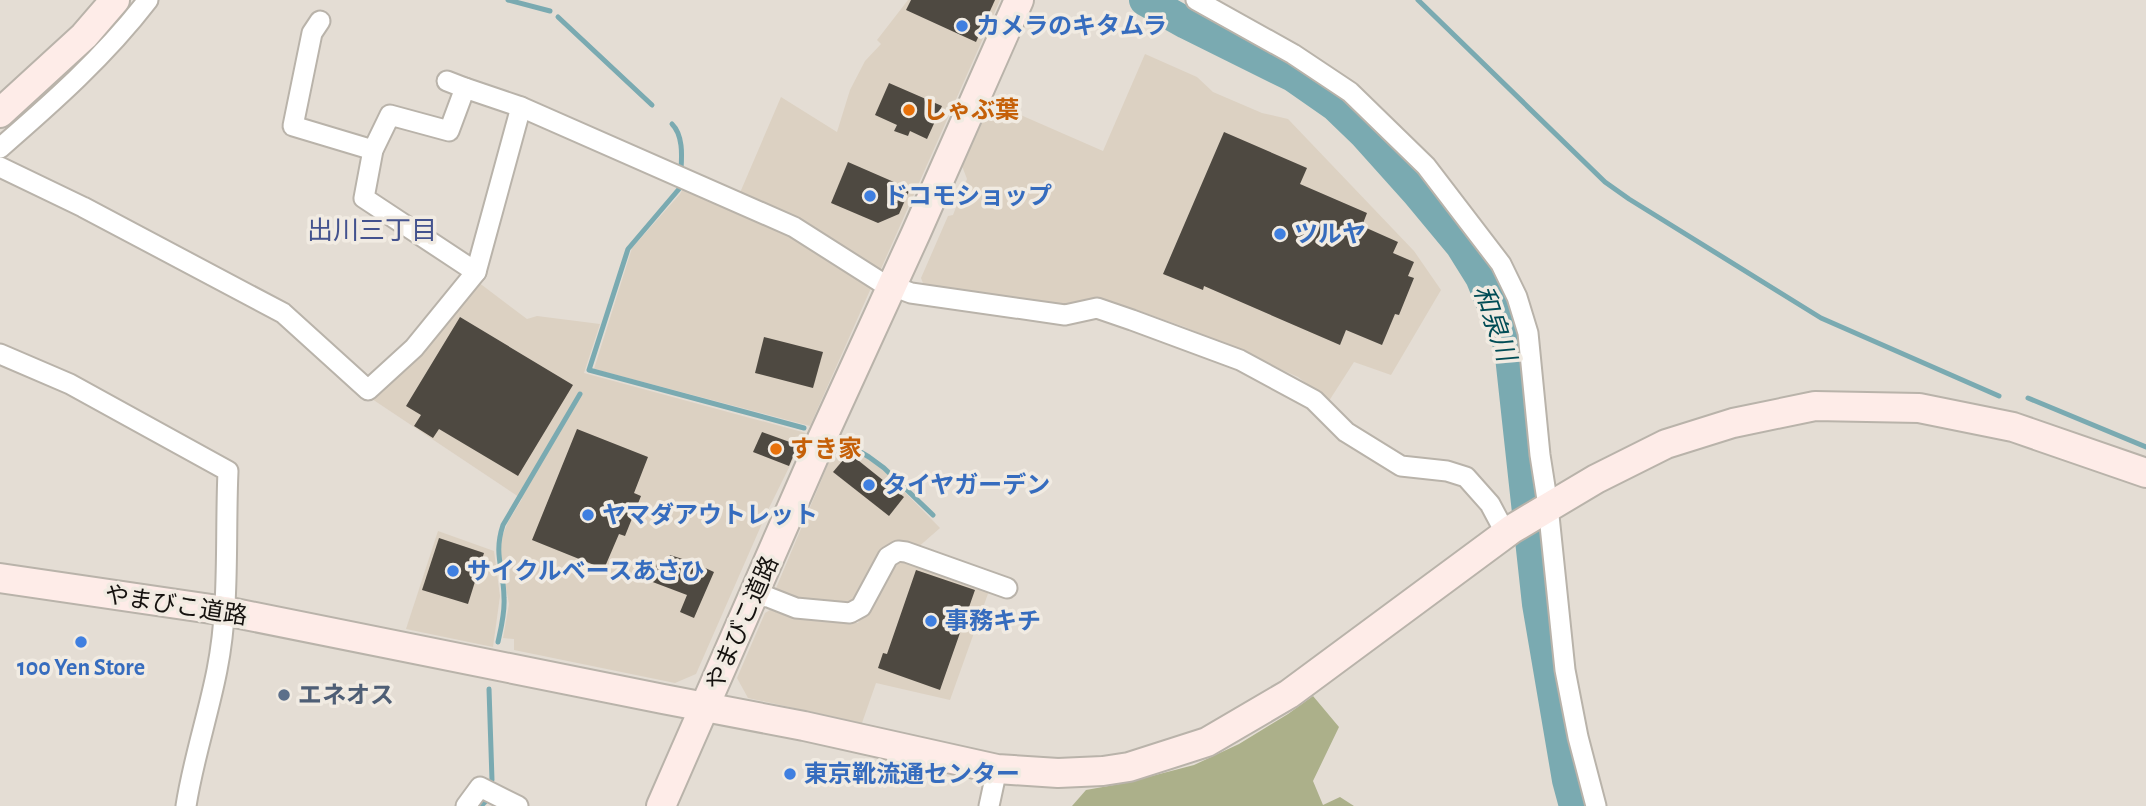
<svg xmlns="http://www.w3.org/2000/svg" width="2146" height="806" viewBox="0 0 2146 806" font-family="'Alegreya Sans','Noto Sans JP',sans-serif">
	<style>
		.built { fill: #dcd1c2 }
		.forest { fill: #acb08a }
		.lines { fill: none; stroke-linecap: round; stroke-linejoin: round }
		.stream { stroke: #7aaab1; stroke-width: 5 }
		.river { stroke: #7aaab1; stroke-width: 32 }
		.building { fill: #4e4941 }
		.street-casing { stroke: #b9b3aa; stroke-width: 23 }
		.secondary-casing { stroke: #b9b3aa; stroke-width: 32 }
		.street { stroke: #fff; stroke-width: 19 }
		.secondary { stroke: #feece8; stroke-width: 28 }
		.shop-dot { fill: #3f7fe0; stroke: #f1ebe2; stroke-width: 2.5 }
		.food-dot { fill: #e8710a; stroke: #f1ebe2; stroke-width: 2.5 }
		.service-dot { fill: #5c6f8a; stroke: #f1ebe2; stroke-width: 2.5 }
		.labels { text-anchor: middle; stroke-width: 7; stroke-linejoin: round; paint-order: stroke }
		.shop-label { font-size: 24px; font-weight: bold; fill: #366cbe; stroke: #f1ebe2; text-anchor: start }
		.food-label { font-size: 24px; font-weight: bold; fill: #c56008; stroke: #f1ebe2; text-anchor: start }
		.street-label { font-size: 24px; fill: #15120f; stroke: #f1ebe2 }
		.service-label { font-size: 24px; font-weight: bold; fill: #4e5e75; stroke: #f1ebe2; text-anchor: start }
		.neighbourhood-label { font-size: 26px; fill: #43528e; stroke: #f1ebe2 }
		.water-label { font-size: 26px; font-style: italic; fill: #004c55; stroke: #f1ebe2 }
	</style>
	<rect width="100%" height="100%" fill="#e4ddd4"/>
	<g class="built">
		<polygon points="908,0 1000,0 880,271 739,195 781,97 837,132 850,90 865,61 881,44 877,40"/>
		<polygon points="1145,54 1197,77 1213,92 1262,113 1288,119 1414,251 1441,290 1391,375 1354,362 1327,404 1320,394 1298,377 1185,327 1128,307 1092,299 1062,304 924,286 921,278 948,216 953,215 967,179 962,166 991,102 1103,151"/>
		<polygon points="684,187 799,237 871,288 810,426 594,369 632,248 680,194"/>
		<polygon points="478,282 527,319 537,316 600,324 584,373 806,433 768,510 696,674 675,683 514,650 514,639 503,638 509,604 500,554 501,539 508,522 522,499 369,397"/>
		<polygon points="837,443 870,460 887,474 940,528 916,549 901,544 857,601 849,605 794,600 774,593"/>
		<polygon points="438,531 494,551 500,596 493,647 406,629"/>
		<polygon points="899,556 990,588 950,700 876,683 862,723 748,698 737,678 765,613 770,610 792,618 858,623 890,566"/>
	</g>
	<polygon class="forest" points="1313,696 1339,727 1313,781 1323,805 1340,797 1354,806 1072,806 1086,790 1125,783 1194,765 1239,744 1288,714"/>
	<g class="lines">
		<g class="stream">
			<polyline points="508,0 550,11"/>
			<polyline points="1418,0 1605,182 1629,199 1821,318 1999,396"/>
			<polyline points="558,17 652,105"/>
			<path d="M672,124C683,135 682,155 681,169"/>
			<polyline points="679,189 628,249 589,370 804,428"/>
			<polyline points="2028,398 2146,447"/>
			<polyline points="842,441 869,457 884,468 933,515"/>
			<path d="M498,642C501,628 505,613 504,598C504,569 493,555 503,525L580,394"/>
			<polyline points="489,689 492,780"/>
			<polyline points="481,806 485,802"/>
		</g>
		<polyline class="river" points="1145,0 1186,23 1293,76 1336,106 1365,134 1417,192 1461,245 1481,277 1510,347 1538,604 1568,780 1575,806"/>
	</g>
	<g class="building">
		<polygon points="911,0 995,0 976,42 906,10"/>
		<polygon points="889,83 942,106 927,139 910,131 908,136 894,131 897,125 875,115"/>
		<polygon points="1224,132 1307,168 1300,184 1367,213 1362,226 1398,242 1393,253 1414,262 1408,276 1414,278 1399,315 1395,314 1382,345 1346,330 1340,345 1204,286 1203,290 1163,274"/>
		<polygon points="848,162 910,189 899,214 878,223 831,203"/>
		<polygon points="460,317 573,385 518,476 439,429 433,438 414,426 421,415 406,406"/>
		<polygon points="764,337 823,352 813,388 755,373"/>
		<polygon points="577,429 648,457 634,493 641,496 625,536 619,534 604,569 532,540"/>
		<polygon points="762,432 798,445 789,466 753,452"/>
		<polygon points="849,453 904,497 889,516 833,472"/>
		<polygon points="439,538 484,553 468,604 422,590"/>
		<polygon points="670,555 692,562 714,572 694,618 680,612 687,595 650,581 658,561 667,565"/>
		<polygon points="916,570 975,590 940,690 878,668 883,653 887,654"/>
	</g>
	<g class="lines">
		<defs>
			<g id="street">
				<polyline points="1196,0 1293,54 1350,92 1426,166 1501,264 1517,297 1528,333 1540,455 1548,506 1565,670 1578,737 1596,806"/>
				<polyline points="320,21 312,33 293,126 373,150"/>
				<polyline points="447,81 465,88"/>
				<path d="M0,148C53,102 105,56 148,0"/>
				<polyline points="0,167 83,207 283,313 368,390 414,348 476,272 521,107"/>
				<polyline points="476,272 364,198 373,150 390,115 449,131 465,88 521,107 794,227 879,281 911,293 1065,315 1097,308 1132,320 1240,360 1314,400 1346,432 1401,466 1447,471 1466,477 1490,504 1506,534"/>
				<path d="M0,354L70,384L228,471C225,537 230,605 217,670C208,716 193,760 186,806"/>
				<polyline points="754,596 768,597 796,608 850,613 861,607 888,557 898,551 906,552 1007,588"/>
				<polyline points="466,806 480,787 518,806"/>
				<polyline points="989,806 997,769"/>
			</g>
			<g id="secondary">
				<polyline points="0,113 84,36 115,0"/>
				<polyline points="0,578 225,611 663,699 804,726 997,769 1058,773 1103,771 1129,767 1207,742 1289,694 1512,529 1596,479 1666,444 1733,423 1815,406 1919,408 2013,427 2146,473"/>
				<polyline points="661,806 820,443 916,233 1019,0"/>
			</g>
		</defs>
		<use href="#street" class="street-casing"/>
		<use href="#secondary" class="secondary-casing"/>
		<use href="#street" class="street"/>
		<use href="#secondary" class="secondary"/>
	</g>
	<g class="shop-dot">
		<circle cx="962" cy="26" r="7"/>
		<circle cx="870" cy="196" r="7"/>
		<circle cx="1280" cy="234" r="7"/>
		<circle cx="869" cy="485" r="7"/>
		<circle cx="588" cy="515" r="7"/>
		<circle cx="453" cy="571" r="7"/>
		<circle cx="931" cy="621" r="7"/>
		<circle cx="81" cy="642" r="7"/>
		<circle cx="790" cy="774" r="7"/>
	</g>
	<g class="food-dot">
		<circle cx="909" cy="110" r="7"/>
		<circle cx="776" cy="449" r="7"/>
	</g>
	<circle class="service-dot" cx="284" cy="695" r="7"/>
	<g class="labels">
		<g class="shop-label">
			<text x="976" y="34">カメラのキタムラ</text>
			<text x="884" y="204">ドコモショップ</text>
			<text x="1294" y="242">ツルヤ</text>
			<text x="883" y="493">タイヤガーデン</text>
			<text x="602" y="523">ヤマダアウトレット</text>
			<text x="467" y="579">サイクルベースあさひ</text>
			<text x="945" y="629">事務キチ</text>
			<text x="81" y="675" text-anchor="middle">100 Yen Store</text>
			<text x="804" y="782">東京靴流通センター</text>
		</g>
		<g class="food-label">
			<text x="923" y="118">しゃぶ葉</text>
			<text x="790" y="457">すき家</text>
		</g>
		<g class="street-label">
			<text transform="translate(176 605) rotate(9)" y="8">やまびこ道路</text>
			<text transform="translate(742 623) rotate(-66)" y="8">やまびこ道路</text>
		</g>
		<g class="service-label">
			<text x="298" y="703">エネオス</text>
		</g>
		<g class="neighbourhood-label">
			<text x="372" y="239">出川三丁目</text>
		</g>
		<g class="water-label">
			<text transform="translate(1495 323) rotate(71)" y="9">和泉川</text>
		</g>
	</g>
</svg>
